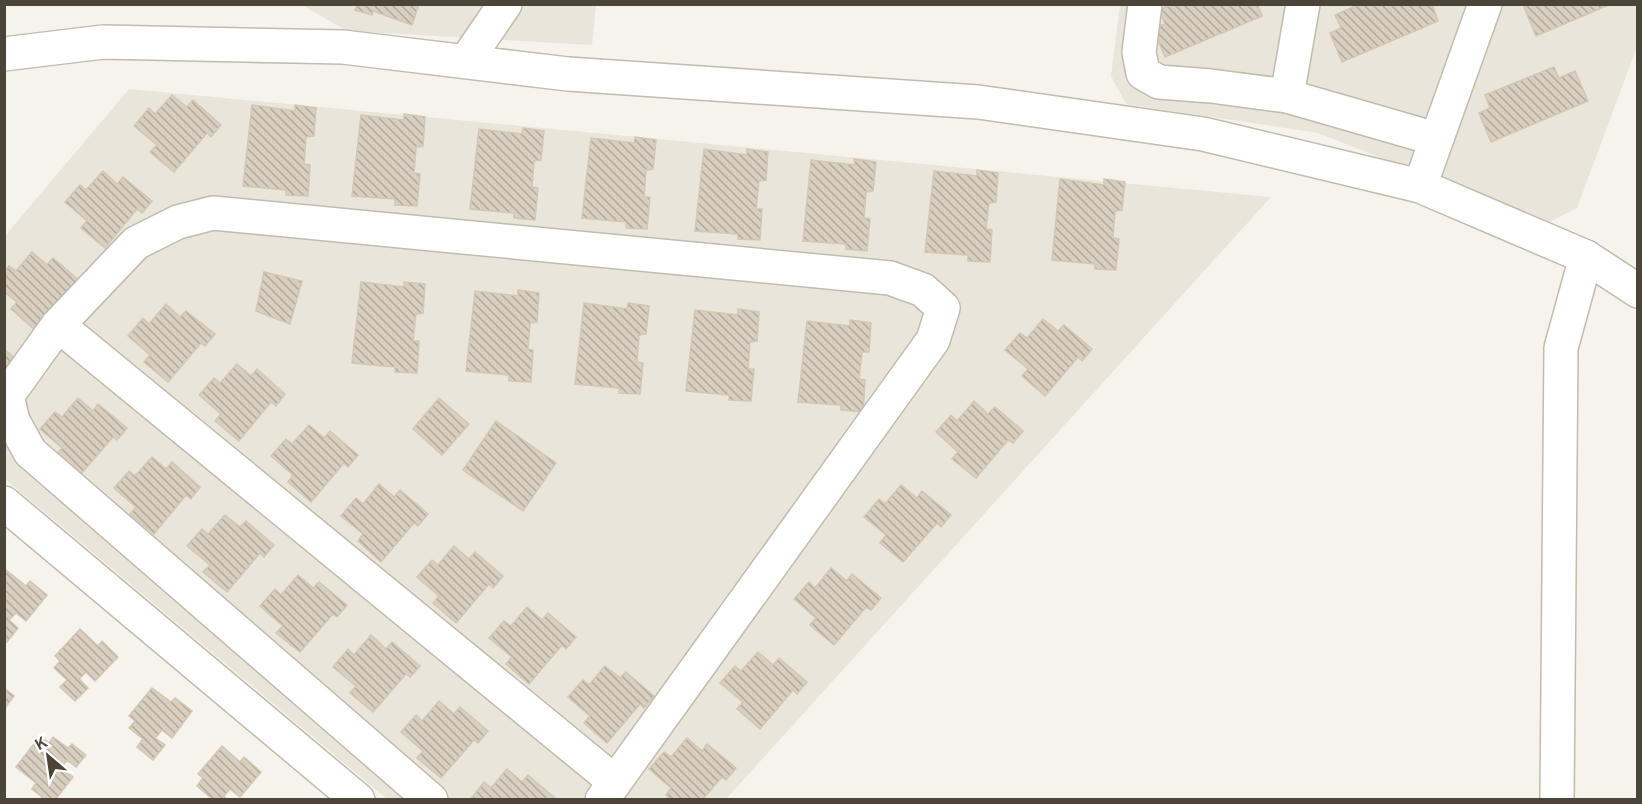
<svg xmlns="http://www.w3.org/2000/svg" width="1642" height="804" viewBox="0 0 1642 804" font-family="Overpass,sans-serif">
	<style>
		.residential { fill: #eae5da }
		.building { fill: url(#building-back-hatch); stroke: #d3c7b4; stroke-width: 1.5 }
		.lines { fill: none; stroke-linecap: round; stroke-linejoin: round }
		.minor-casing { stroke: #c2bbae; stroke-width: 36 }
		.minor { stroke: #fff; stroke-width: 33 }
	</style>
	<defs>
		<pattern id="building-back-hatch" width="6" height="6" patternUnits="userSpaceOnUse" patternTransform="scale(1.5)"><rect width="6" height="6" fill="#d8cfc1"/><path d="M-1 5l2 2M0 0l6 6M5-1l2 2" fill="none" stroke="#b1aa9e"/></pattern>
	</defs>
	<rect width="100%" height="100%" fill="#f6f3ec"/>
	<g class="residential">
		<polygon points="302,5 596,5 592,45 347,31"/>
		<polygon points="1120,5 1637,5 1637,47 1577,208 1547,223 1318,133 1126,104 1111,76"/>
		<polygon points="129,89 1271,197 726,799 387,799 5,479 5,236"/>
	</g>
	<g class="building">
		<polygon points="352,4 419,4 412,25 373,11 372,15 355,10 357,6"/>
		<polygon points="1173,4 1257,4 1262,16 1165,57 1153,28 1165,24 1159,10"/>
		<polygon points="1360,4 1432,4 1438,21 1342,62 1330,33 1341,28 1335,15"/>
		<polygon points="1530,4 1611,4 1536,36 1524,7"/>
		<polygon points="1554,67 1559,78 1575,71 1588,101 1491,142 1479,113 1490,108 1485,95"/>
		<polygon points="172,95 187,107 193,100 221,125 211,137 207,133 174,172 150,152 157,145 134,126 149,108 155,114"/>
		<polygon points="252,105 295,111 295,105 316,108 314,136 306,137 304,164 310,165 308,196 286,195 286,190 243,186"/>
		<polygon points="404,114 425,117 423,146 416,147 414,173 420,174 417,206 395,205 395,199 352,196 361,115 404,120"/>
		<polygon points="523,128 544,131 541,160 534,161 532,187 538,188 535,220 514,218 514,213 470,209 479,129 522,134"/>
		<polygon points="635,137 656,140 653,169 646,170 644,197 650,197 647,229 626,228 626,222 582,218 591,138 634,143"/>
		<polygon points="704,149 747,155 747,149 768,152 766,180 759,181 756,209 762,209 760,240 738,239 738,234 695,231"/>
		<polygon points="854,159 876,162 873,191 866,192 864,218 870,219 867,251 846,249 846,244 803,241 811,160 855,165"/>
		<polygon points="977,170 998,173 996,202 989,203 986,229 992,230 990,262 968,261 968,255 925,252 934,171 977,176"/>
		<polygon points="103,171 117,184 123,177 152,201 142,213 137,209 105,248 81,228 87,221 65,202 80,185 86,190"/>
		<polygon points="1060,179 1104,185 1104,179 1125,182 1122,210 1115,211 1113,238 1119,239 1116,270 1095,269 1095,264 1052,260"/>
		<polygon points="32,252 47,265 53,258 81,282 71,294 67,290 34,329 11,309 17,302 4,292 4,271 9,266 16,271"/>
		<polygon points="264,272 302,281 290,324 256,311"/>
		<polygon points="361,282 404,287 404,282 425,284 423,313 416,314 413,341 419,341 417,373 395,372 395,367 352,363"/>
		<polygon points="518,290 539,293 537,322 530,323 528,349 533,350 531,382 509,381 509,375 466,371 475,291 518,296"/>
		<polygon points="584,303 627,309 628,303 649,306 646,334 639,335 637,362 643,363 640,394 619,393 619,388 575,384"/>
		<polygon points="166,304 180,317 186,311 215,334 205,346 201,343 168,382 144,362 150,355 128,336 143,318 149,324"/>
		<polygon points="738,309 759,312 757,341 750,342 748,369 754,369 751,401 729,400 729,395 686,391 695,310 738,315"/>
		<polygon points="1043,319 1058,331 1064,325 1092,349 1082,361 1078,357 1045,396 1022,376 1028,369 1005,350 1020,333 1027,338"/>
		<polygon points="850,320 871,323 869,352 862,352 859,379 865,380 863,412 841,410 841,405 798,402 807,321 850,326"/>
		<polygon points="4,349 16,359 6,371 4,370"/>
		<polygon points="237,364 251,376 257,369 285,394 276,406 271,402 239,441 215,421 221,414 199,395 214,378 220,383"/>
		<polygon points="78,398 93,411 98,404 127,428 117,440 113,437 80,475 56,455 62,448 40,429 55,412 62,417"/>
		<polygon points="439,398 469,424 442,455 413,429"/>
		<polygon points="974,401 988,414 995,407 1023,431 1013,443 1008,440 976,478 952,459 958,452 936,432 951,415 957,421"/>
		<polygon points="496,421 556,463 523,511 463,470"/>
		<polygon points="309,425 324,438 330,431 358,455 348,467 344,463 311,502 288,482 293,475 271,456 286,439 292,444"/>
		<polygon points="152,457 166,469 172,462 200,487 191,499 186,495 154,534 130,514 136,507 114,488 129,471 135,476"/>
		<polygon points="379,484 394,497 400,490 428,514 418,526 414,523 381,562 358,541 363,534 341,516 356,498 363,504"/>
		<polygon points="901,485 917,498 922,491 951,515 941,527 937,523 903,562 880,543 886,535 864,517 879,499 885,504"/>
		<polygon points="225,515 240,527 246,521 274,545 264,557 260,553 227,592 203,572 210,565 187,546 202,529 208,534"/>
		<polygon points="454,546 469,559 475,552 503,576 493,588 489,584 456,623 433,603 439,596 417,577 432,560 438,565"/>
		<polygon points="831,568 847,581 852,574 881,598 871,610 866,607 834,645 810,625 816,618 794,599 809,582 815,588"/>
		<polygon points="6,570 26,586 30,581 47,595 26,621 16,613 9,620 18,628 7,642 4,640 4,572"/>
		<polygon points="298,575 313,588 319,582 347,605 337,617 333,614 300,652 276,633 283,626 260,606 275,589 281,595"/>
		<polygon points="527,607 542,620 548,613 576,637 566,649 562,645 529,684 506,664 512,657 489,638 504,621 511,626"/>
		<polygon points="80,629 98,646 102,641 118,657 95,681 86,672 79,679 88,688 75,701 60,687 67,680 54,668 60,661 55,656"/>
		<polygon points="371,635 386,649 392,642 420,666 410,677 406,674 373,712 350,693 356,686 333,667 348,649 354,655"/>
		<polygon points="758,652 773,665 779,658 807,682 797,694 793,690 760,729 737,709 743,702 720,683 735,666 741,671"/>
		<polygon points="605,666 620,678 626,672 654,696 644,708 640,704 607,743 584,723 590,716 568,697 583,680 589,685"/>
		<polygon points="4,688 14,696 5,708 4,708"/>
		<polygon points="152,688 171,702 175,698 192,711 172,738 162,730 155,738 165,745 153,760 137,747 143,739 129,728 135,721 129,716"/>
		<polygon points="439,701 454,714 460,707 488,731 478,743 474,740 441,778 417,758 423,751 401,732 416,715 422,721"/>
		<polygon points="40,736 49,743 53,737 68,748 72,744 86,755 76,767 67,760 61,768 73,777 55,800 46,800 32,789 36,783 16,767"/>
		<polygon points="687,738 702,751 707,744 736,768 726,780 722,777 702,800 671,800 666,795 671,788 649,769 664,752 671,757"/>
		<polygon points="222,746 240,762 244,757 261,772 240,797 230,789 224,796 227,800 209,800 211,798 197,786 203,778 198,774"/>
		<polygon points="507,769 522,782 528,775 556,799 470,800 484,782 491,788"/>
	</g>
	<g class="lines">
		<defs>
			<g id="minor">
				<polyline points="1145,4 1139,52 1143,73 1159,82 1211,86 1287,96"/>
				<polyline points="1303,4 1287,96 1436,139"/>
				<polyline points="4,54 103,42 343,47 568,74 978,102 1203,134 1420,186 1586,257 1638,291"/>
				<polyline points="466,61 505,4"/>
				<polyline points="1420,186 1485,4"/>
				<polyline points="58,325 615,782"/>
				<polyline points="4,503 358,800"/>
				<polyline points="431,800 30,452 13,421 7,396 58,325 136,243 178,222 213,213 890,278 923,290 943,308 933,340 602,800"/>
				<polyline points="1557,800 1561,348 1586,257"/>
			</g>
		</defs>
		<use href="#minor" class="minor-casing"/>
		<use href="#minor" class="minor"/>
	</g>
	<rect width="1642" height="804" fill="none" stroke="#4b4439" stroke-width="12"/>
	<g transform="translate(48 756) rotate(331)" stroke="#ffffff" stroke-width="4.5" paint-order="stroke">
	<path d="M0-4.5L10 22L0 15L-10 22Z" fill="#4b4439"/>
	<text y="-9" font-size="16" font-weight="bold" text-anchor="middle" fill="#4b4439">K</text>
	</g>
</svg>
